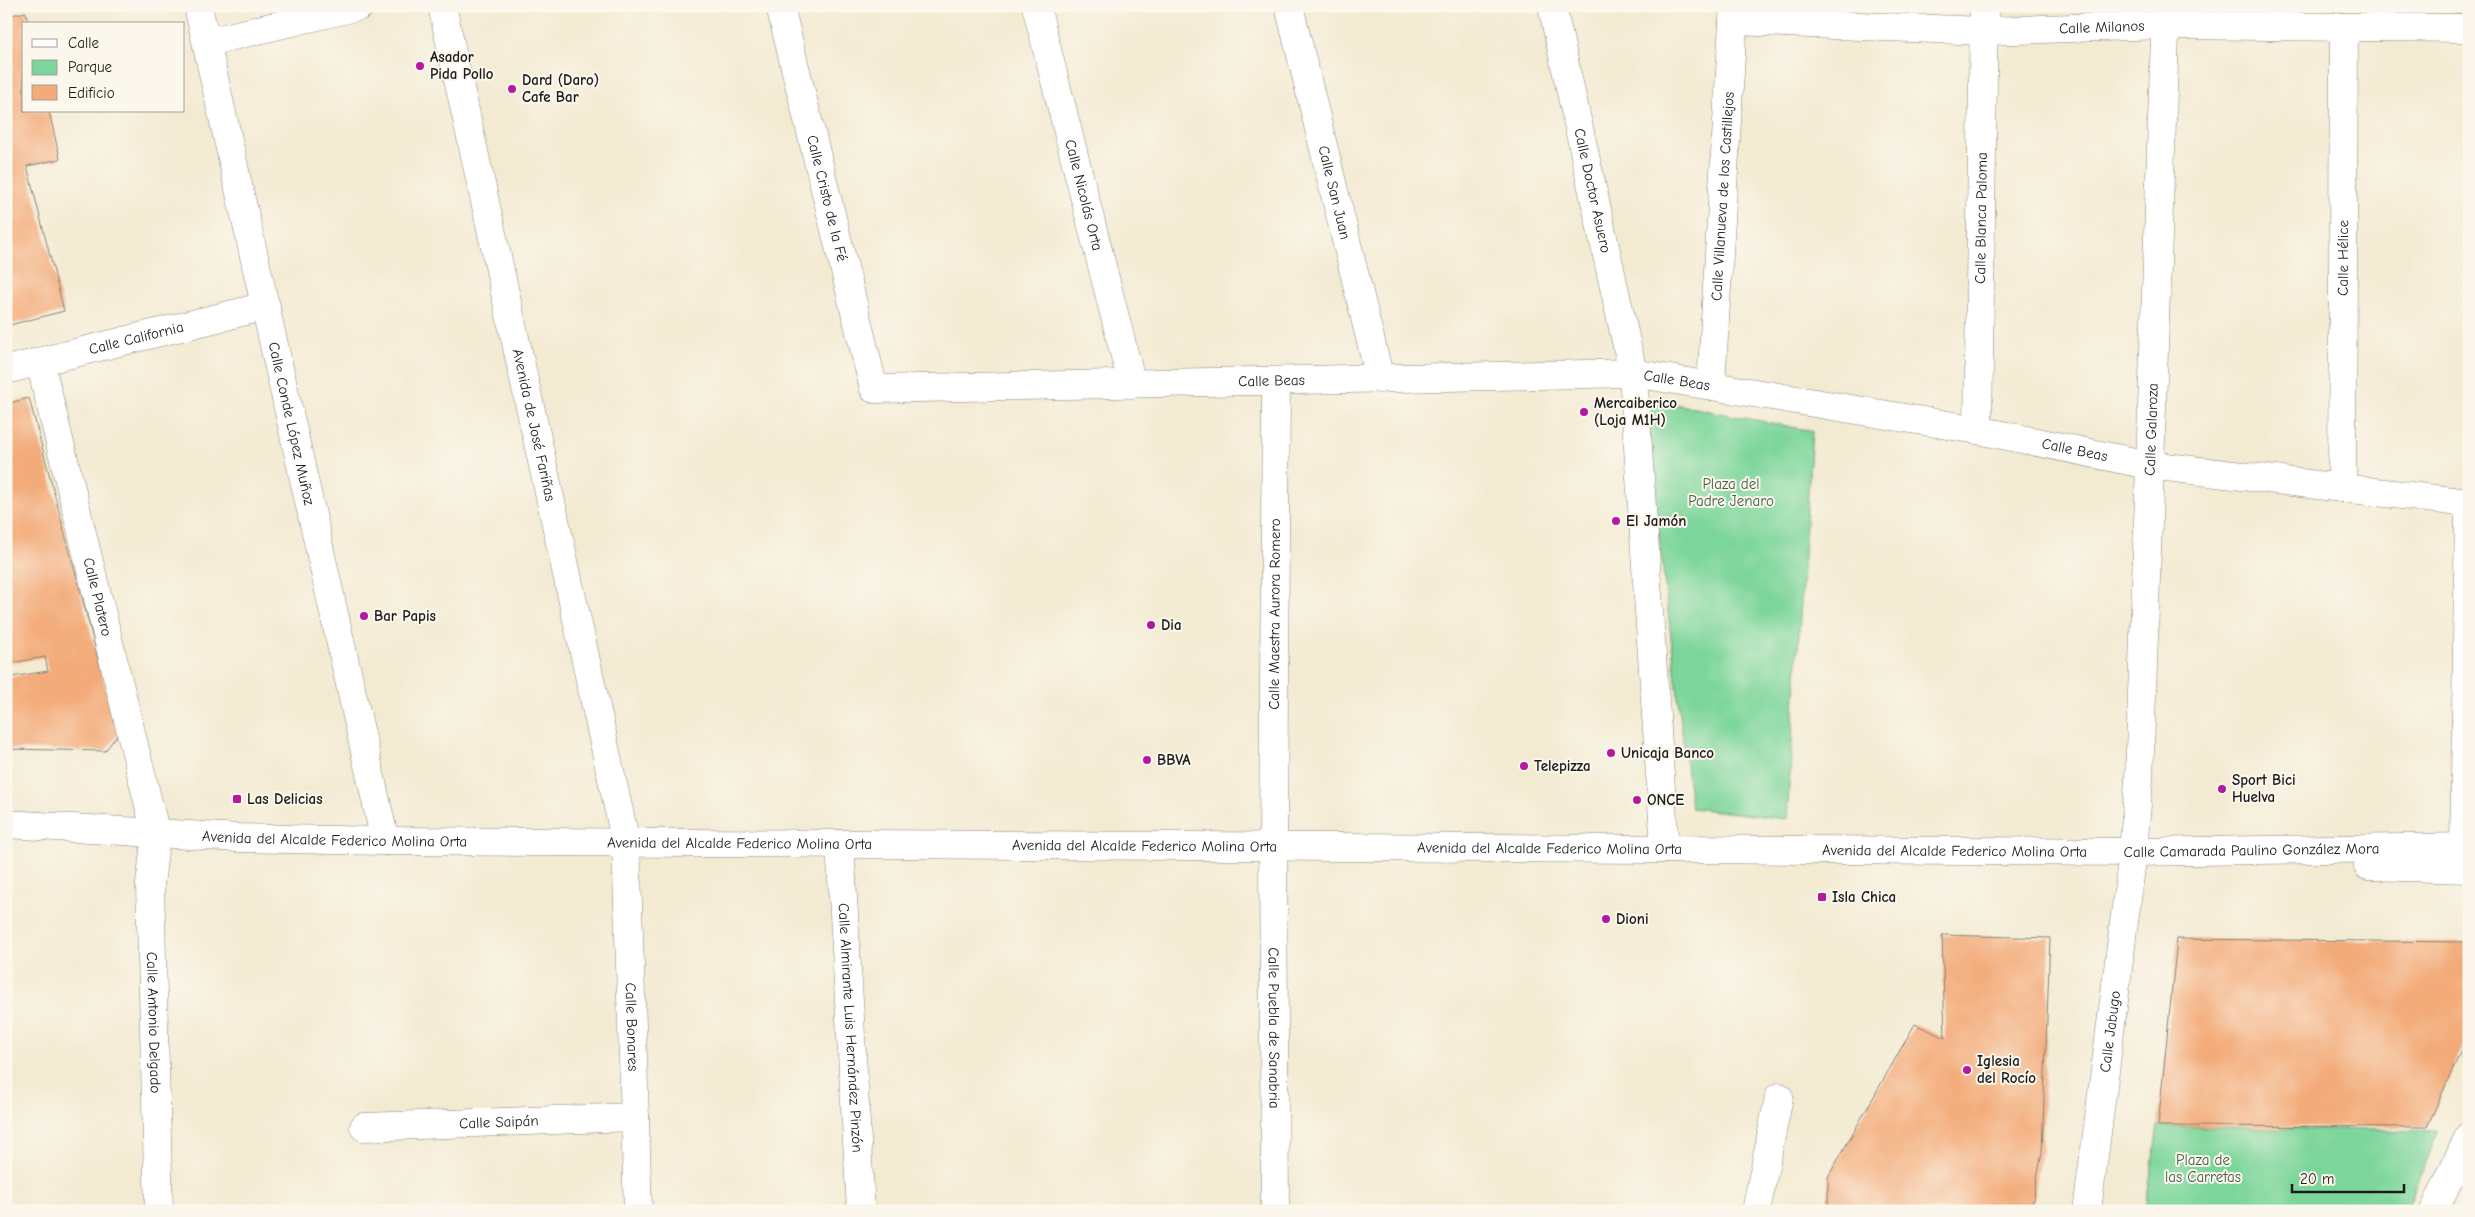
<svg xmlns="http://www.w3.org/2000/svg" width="2475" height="1217" viewBox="0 0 2475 1217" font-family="'Comic Neue',sans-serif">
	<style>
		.green { fill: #7cd59a; stroke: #4c785b }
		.building { fill: #f3ab79 }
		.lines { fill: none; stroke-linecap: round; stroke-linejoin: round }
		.street-casing { stroke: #888377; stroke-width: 29 }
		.secondary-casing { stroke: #888377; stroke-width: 29 }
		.street { stroke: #fff; stroke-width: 28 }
		.secondary { stroke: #fff; stroke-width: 28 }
		.poi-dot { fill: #b5179e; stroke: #fbf7ec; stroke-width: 2 }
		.labels { text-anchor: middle; stroke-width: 4; stroke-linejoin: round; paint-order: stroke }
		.street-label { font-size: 15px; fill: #1c1c1c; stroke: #fbf7ec }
		.poi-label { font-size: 15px; font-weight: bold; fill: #1c1c1c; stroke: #fbf7ec; text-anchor: start }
		.park-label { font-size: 15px; fill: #3e5d48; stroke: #fbf7ec }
	</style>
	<rect width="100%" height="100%" fill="#fbf7ec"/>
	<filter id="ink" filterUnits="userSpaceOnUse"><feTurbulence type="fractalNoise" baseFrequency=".02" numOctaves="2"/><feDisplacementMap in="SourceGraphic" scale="10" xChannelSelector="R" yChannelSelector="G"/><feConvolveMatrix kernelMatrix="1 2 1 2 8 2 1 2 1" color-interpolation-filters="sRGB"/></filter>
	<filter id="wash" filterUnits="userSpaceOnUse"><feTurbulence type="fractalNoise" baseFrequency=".0096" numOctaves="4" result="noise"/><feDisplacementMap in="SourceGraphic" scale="20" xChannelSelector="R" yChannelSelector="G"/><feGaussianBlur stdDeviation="1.12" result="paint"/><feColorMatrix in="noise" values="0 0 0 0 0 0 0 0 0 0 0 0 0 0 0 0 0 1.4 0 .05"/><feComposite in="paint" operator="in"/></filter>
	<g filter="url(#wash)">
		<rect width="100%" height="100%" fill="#f3ead2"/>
		<g class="green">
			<polygon points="1643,398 1812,431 1787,819 1691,808"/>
			<polygon points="2158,1126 2438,1131 2406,1211 2145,1211"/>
		</g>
		<g id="blocks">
			<g class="building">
				<polygon points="26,12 28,24 24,24 24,111 49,111 60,159 27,166 64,311 6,326 6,16"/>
				<polygon points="29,398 118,734 105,751 6,749 6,698 9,698 9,691 6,691 6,678 48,671 45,657 6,664 6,404"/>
				<polygon points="1942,935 2050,938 2042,1152 2031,1211 1828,1211 1828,1177 1915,1024 1945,1038"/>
				<polygon points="2177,939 2469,942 2469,1033 2427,1127 2158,1126"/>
			</g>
		</g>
	</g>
	<g filter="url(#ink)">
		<use href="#blocks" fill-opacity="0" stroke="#888377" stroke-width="1"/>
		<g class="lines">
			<defs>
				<g id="street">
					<path id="s1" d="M198,6L385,841"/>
					<path id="s2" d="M780,6L874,389L1633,373L1978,430L2149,465L2469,503"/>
					<path id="s3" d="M1036,6L1132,384"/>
					<path id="s4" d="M1289,6L1380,379"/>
					<path id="s5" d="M1552,6L1633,373L1665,849"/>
					<path id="s6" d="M1733,21L1984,31L2164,25L2469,28"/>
					<polyline points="207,42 360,6"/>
					<path id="s7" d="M40,362L156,834L150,885L159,1211"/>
					<path id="s8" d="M6,370L266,306"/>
					<path id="s9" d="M1711,386L1734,6"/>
					<path id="s10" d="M1978,430L1984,6"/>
					<path id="s11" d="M2342,488L2344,27"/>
					<path id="s12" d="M840,844L861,1211"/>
					<path id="s13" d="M1273,846L1276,381"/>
					<polyline points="2464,847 2469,508"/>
					<path id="s14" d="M364,1127L635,1117"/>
					<polyline points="1756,1211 1779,1097"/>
					<polyline points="2434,1211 2469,1136"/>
				</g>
				<g id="secondary">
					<path id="s15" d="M442,6L626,843L638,1211"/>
					<path id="s16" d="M6,824L239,838L385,841L2133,852L2469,847"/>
					<path id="s17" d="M1273,846L1275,1211"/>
					<polyline points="2368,866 2469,869"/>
					<path id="s18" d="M2087,1211L2133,852L2139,780L2166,6"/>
				</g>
			</defs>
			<use href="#street" class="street-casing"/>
			<use href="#secondary" class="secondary-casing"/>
			<use href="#street" class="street"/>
			<use href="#secondary" class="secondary"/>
		</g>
	</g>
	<g class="poi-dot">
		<circle cx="420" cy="66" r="5"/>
		<circle cx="512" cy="89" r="5"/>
		<circle cx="1584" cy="412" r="5"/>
		<circle cx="1616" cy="521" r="5"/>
		<circle cx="364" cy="616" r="5"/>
		<circle cx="1151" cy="625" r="5"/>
		<circle cx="1611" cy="753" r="5"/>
		<circle cx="1147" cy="760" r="5"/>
		<circle cx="1524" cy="766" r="5"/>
		<circle cx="2222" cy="789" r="5"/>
		<rect x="232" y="794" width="10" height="10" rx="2.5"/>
		<circle cx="1637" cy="800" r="5"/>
		<rect x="1817" y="892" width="10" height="10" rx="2.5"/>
		<circle cx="1606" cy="919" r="5"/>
		<circle cx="1967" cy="1070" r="5"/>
	</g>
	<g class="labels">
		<g class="street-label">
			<text dy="5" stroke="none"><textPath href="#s6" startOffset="369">Calle Milanos</textPath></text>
			<text dy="5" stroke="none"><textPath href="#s5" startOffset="189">Calle Doctor Asuero</textPath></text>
			<text dy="5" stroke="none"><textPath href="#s4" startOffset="192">Calle San Juan</textPath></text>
			<text dy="5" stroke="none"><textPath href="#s3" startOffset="195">Calle Nicolás Orta</textPath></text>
			<text dy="5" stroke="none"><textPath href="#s9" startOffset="190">Calle Villanueva de los Castillejos</textPath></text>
			<text dy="5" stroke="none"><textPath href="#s2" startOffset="198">Calle Cristo de la Fé</textPath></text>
			<text dy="5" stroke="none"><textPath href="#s10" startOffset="212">Calle Blanca Paloma</textPath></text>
			<text dy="5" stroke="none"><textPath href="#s11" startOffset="230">Calle Hélice</textPath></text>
			<text dy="5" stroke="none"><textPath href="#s8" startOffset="134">Calle California</textPath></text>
			<text dy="5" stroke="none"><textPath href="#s2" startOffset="1198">Calle Beas</textPath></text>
			<text dy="5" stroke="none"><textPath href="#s2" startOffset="792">Calle Beas</textPath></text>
			<text dy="5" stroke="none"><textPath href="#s1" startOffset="428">Calle Conde López Muñoz</textPath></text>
			<text dy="5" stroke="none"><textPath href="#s15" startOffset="429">Avenida de José Fariñas</textPath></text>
			<text dy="5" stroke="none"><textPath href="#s18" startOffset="785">Calle Galaroza</textPath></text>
			<text dy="5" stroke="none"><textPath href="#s2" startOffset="1602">Calle Beas</textPath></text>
			<text dy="5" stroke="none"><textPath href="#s7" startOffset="242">Calle Platero</textPath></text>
			<text dy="5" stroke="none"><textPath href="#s13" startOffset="232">Calle Maestra Aurora Romero</textPath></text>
			<text dy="5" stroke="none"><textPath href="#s16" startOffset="329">Avenida del Alcalde Federico Molina Orta</textPath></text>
			<text dy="5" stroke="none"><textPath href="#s16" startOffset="734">Avenida del Alcalde Federico Molina Orta</textPath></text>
			<text dy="5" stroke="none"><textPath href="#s16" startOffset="1139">Avenida del Alcalde Federico Molina Orta</textPath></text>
			<text dy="5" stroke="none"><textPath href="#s16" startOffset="1544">Avenida del Alcalde Federico Molina Orta</textPath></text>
			<text dy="5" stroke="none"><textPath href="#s16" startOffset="1949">Avenida del Alcalde Federico Molina Orta</textPath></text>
			<text dy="5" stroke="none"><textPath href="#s16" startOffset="2246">Calle Camarada Paulino González Mora</textPath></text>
			<text dy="5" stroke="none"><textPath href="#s7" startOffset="675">Calle Antonio Delgado</textPath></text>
			<text dy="5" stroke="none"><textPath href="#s15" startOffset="1041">Calle Bonares</textPath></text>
			<text dy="5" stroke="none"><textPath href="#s12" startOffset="184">Calle Almirante Luis Hernández Pinzón</textPath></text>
			<text dy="5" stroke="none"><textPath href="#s17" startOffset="182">Calle Puebla de Sanabria</textPath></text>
			<text dy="5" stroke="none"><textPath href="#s18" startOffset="181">Calle Jabugo</textPath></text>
			<text dy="5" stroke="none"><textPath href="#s14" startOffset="135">Calle Saipán</textPath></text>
		</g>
		<g class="poi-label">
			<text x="430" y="62">Asador<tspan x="430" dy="17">Pida Pollo</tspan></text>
			<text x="522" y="85">Dard (Daro)<tspan x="522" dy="17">Cafe Bar</tspan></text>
			<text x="1594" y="408">Mercaiberico<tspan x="1594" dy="17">(Loja M1H)</tspan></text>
			<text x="1626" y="526">El Jamón</text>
			<text x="374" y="621">Bar Papis</text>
			<text x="1161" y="630">Dia</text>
			<text x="1621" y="758">Unicaja Banco</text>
			<text x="1157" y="765">BBVA</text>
			<text x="1534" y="771">Telepizza</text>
			<text x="2232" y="785">Sport Bici<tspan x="2232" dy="17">Huelva</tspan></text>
			<text x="247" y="804">Las Delicias</text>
			<text x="1647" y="805">ONCE</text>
			<text x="1832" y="902">Isla Chica</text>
			<text x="1616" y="924">Dioni</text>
			<text x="1977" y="1066">Iglesia<tspan x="1977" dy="17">del Rocío</tspan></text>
		</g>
		<g class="park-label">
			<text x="1731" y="489">Plaza del<tspan x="1731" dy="17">Padre Jenaro</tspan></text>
			<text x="2203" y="1165">Plaza de<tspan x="2203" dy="17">las Carretas</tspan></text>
		</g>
	</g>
	<rect width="2475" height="1217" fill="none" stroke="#fbf7ec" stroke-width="25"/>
	<rect x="22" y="22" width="162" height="90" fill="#fbf7ec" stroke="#a29f99"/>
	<rect x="32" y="39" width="25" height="8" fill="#ffffff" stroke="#a29f99"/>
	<text x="68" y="48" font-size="15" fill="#1c1c1c">Calle</text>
	<rect x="32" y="60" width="25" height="15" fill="#7cd59a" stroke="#a29f99"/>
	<text x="68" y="72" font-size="15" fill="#1c1c1c">Parque</text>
	<rect x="32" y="85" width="25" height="15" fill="#f3ab79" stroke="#a29f99"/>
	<text x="68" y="98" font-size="15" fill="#1c1c1c">Edificio</text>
	<path d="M2292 1184v8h112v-8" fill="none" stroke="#1c1c1c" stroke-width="2.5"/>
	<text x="2300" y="1184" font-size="15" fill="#1c1c1c" stroke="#fbf7ec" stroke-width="4" paint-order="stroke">20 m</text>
</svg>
